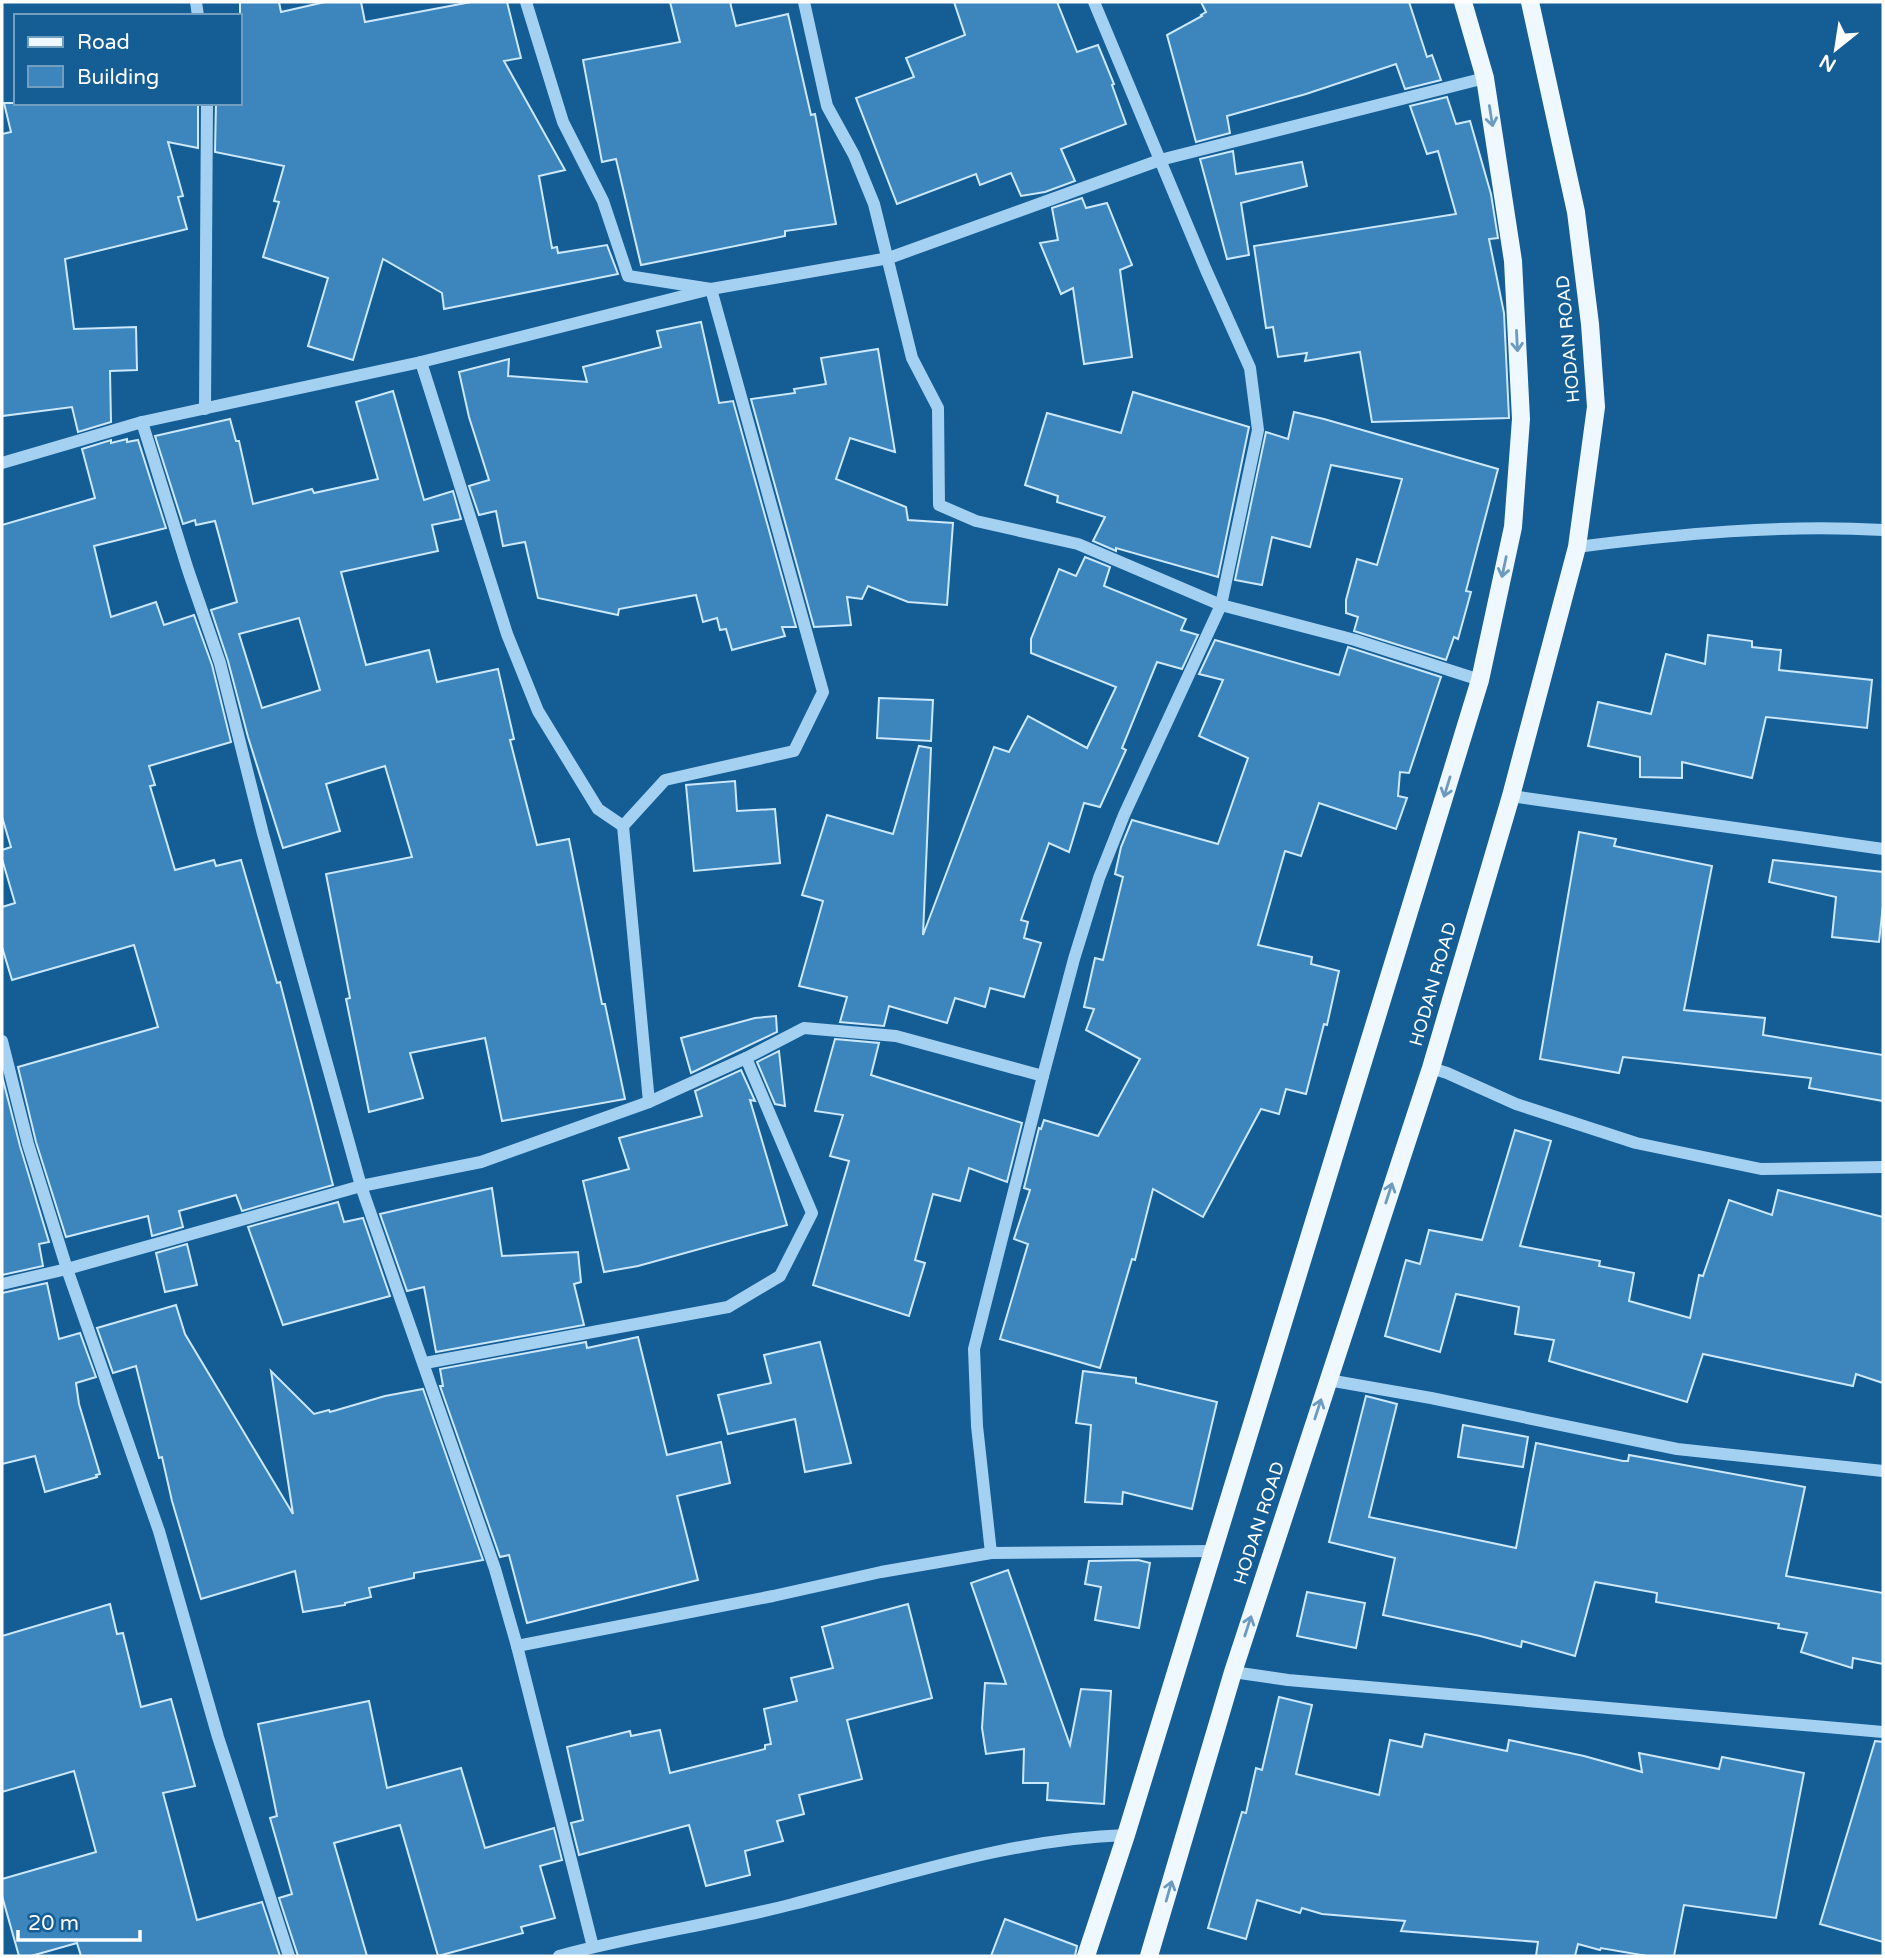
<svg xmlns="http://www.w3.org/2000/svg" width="1885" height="1958" viewBox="0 0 1885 1958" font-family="'Varela Round',sans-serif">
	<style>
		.building { fill: #3d86bd; stroke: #cbe8fd; stroke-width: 2; fill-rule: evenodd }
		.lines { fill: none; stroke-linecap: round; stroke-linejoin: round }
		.minor { stroke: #a4d1f2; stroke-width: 12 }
		.major { stroke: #eff7ff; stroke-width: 18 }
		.oneway { stroke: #6c9bbf }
		.labels { text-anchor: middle; stroke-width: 6; stroke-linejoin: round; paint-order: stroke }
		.street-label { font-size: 18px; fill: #fff; stroke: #145d95 }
	</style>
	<rect width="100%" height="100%" fill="#145d95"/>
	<g class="building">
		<polygon points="240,2 279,2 281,12 325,2 361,2 365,22 471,2 507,2 521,58 504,61 565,170 539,176 552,248 557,247 558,253 607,245 618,274 444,309 442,293 383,259 353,360 308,346 328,278 263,257 279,202 274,201 284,166 215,152 216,103 240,103"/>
		<polygon points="670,2 730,2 736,26 788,14 811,115 815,114 836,224 785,231 785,236 641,265 616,159 602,162 583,60 680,42"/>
		<polygon points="954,2 1057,2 1077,52 1098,45 1114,84 1112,85 1126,124 1061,149 1075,181 1045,192 1021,196 1011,173 980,185 976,174 897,204 856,98 914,77 906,58 965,35"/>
		<polygon points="1201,2 1409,2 1427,57 1432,55 1441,80 1405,89 1396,64 1306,94 1227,116 1230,133 1196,142 1167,35 1202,16 1201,15 1206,12"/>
		<polygon points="1447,97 1456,124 1470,121 1491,194 1498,238 1489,239 1504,313 1509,418 1372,422 1360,352 1305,361 1307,353 1278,357 1273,327 1266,328 1254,246 1456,214 1438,151 1427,154 1410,106"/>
		<polygon points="4,103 198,103 198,148 168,142 183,196 178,197 187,229 65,259 74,329 136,327 137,370 110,371 111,422 78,432 72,407 2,416 2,134 11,132"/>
		<polygon points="1233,151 1236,174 1302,162 1307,186 1241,203 1249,255 1227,259 1200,159"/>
		<polygon points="1082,198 1086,208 1107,203 1132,265 1120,270 1132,357 1084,364 1073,288 1061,294 1040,243 1058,240 1052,208"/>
		<polygon points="701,322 719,403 733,401 796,627 782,627 785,636 732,650 726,629 720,630 717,618 703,622 696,595 619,609 618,615 538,598 525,542 503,546 496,511 479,515 469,486 489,480 469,417 459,372 509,359 508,376 587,382 583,367 661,347 657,331"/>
		<polygon points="878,349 895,452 850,438 836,479 906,507 908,520 953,523 947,605 908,602 868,586 862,599 847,597 851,625 814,627 751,399 795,393 794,389 826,384 821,358"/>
		<path d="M393,391L424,500L453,491L461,519L432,525L438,551L341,572L366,665L429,650L437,682L498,669L514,739L510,740L537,845L569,839L602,1004H605L625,1099L502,1121L485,1038L410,1053L423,1098L369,1112L346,999L350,998L326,874L412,857L385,766L326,784L340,831L283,848L248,737L228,661L211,610L237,602L215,521L196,525L195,520L183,524L155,436L230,419L236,441H239L253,504L312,489L314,493L378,479L356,402ZM299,618L320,690L262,708L239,634Z"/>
		<polygon points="1133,392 1249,427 1218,577 1116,548 1116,551 1093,541 1105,517 1057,502 1058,496 1025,485 1047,413 1121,433"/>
		<polygon points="1294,412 1324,419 1498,469 1466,591 1471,592 1458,639 1454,637 1446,660 1354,631 1358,617 1346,613 1346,600 1357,559 1377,565 1402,479 1331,465 1310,547 1272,537 1262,585 1235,580 1266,432 1288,439"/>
		<polygon points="127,439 127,442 138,440 166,528 94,546 111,617 156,602 164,625 194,615 212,665 231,742 149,766 155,785 150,786 175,870 214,860 216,866 241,860 277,983 280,982 333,1185 242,1211 236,1195 179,1211 183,1227 152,1236 148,1216 66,1237 36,1142 18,1067 158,1027 134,945 12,980 2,947 2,907 15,903 2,859 2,850 11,847 2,817 2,525 95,498 82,449 111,440 111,443"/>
		<polygon points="1085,557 1110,567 1104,586 1186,619 1181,630 1198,635 1182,669 1157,662 1122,748 1126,750 1100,807 1084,803 1069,852 1049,843 1021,920 1028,922 1024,938 1041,943 1024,997 990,988 985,1007 955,998 947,1023 889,1006 884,1026 840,1022 847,997 799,986 823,901 802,895 827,815 893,834 919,746 931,748 923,935 994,747 1009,752 1028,716 1087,748 1116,687 1031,653 1031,639 1059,569 1076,576"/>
		<polygon points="1708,635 1752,641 1752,647 1781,650 1779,670 1872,680 1867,728 1766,717 1752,778 1682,762 1682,778 1640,777 1640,757 1588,746 1598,702 1651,714 1666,654 1705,664"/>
		<polygon points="1215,640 1339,675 1348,647 1441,677 1409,773 1400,772 1398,796 1407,798 1396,829 1319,803 1301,856 1285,851 1258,945 1312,957 1311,964 1339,971 1327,1025 1324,1024 1306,1094 1286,1089 1279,1114 1261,1109 1203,1217 1153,1189 1135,1260 1132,1259 1100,1368 1000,1339 1028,1244 1014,1239 1030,1190 1024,1188 1039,1128 1041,1129 1044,1120 1098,1136 1140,1059 1086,1030 1094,1009 1084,1007 1095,958 1103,960 1123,877 1115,874 1121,847 1132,820 1218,844 1248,758 1199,736 1223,680 1199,674"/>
		<polygon points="879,698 933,700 931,741 877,738"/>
		<polygon points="735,781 737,811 775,809 780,863 694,871 686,785"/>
		<polygon points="1579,832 1616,839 1614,846 1712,866 1684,1010 1765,1018 1763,1035 1883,1055 1883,1101 1809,1088 1811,1078 1623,1057 1619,1073 1540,1059"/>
		<polygon points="1773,860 1883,872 1883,905 1879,942 1832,937 1836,897 1769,882"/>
		<polygon points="776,1016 777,1032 691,1073 681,1038 755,1018"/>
		<polygon points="835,1039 879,1043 871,1075 1022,1123 1007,1182 969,1168 960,1201 933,1194 915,1260 925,1263 909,1316 813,1285 849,1161 830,1156 843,1115 815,1111"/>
		<polygon points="779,1051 785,1106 775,1104 757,1062"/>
		<polygon points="741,1070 755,1101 750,1100 787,1225 638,1266 604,1272 583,1181 629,1169 619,1138 702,1116 695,1091"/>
		<polygon points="2,1076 20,1146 49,1242 39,1244 43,1266 2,1275"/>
		<polygon points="1515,1130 1551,1141 1520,1246 1600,1261 1599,1266 1634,1273 1629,1301 1690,1318 1699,1275 1703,1276 1729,1200 1772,1215 1778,1190 1883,1217 1883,1383 1856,1374 1853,1386 1703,1354 1687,1402 1549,1361 1554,1340 1515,1334 1519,1307 1456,1294 1440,1352 1385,1336 1406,1260 1420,1264 1429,1230 1482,1240"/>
		<polygon points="492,1188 502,1256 578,1252 581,1282 574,1284 584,1325 436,1352 424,1287 407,1291 380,1214"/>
		<polygon points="338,1202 344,1222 363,1218 390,1296 283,1325 248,1227"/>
		<polygon points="187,1244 197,1285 165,1292 156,1253"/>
		<polygon points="47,1283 59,1339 80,1333 96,1377 76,1383 79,1404 100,1474 96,1475 97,1477 45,1492 35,1456 2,1464 2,1293"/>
		<polygon points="176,1305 185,1334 293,1514 271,1371 314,1414 329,1410 330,1412 385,1396 423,1389 483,1560 414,1573 414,1578 369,1588 371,1597 345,1603 345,1605 303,1612 295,1571 201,1599 172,1501 162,1457 159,1458 136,1366 113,1373 97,1328"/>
		<polygon points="638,1337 667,1455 721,1442 730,1483 677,1496 698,1580 527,1623 509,1555 500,1557 440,1386 443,1386 440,1369 586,1342 587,1348"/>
		<polygon points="820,1342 851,1463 805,1472 795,1419 728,1434 718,1395 771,1383 764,1355"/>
		<polygon points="1083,1371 1136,1378 1136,1383 1217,1402 1192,1509 1123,1492 1122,1504 1085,1502 1091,1425 1076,1423"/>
		<polygon points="1366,1396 1397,1404 1369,1517 1516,1548 1536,1443 1623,1461 1628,1461 1629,1455 1805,1487 1786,1576 1883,1593 1883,1664 1853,1658 1852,1668 1801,1652 1807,1633 1778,1628 1779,1624 1656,1602 1657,1593 1595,1582 1575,1656 1522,1641 1521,1647 1480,1636 1383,1615 1395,1558 1329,1542"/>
		<polygon points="1463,1425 1528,1437 1523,1467 1458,1457"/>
		<polygon points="1138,1560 1150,1563 1139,1628 1095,1620 1101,1587 1085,1584 1089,1561"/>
		<polygon points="1008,1570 1070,1745 1081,1689 1111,1691 1104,1804 1047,1800 1048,1783 1023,1783 1024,1749 986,1754 982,1728 985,1683 1006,1684 971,1583"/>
		<polygon points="1307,1592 1365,1603 1356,1648 1297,1636"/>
		<polygon points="110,1604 117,1634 123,1633 141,1707 171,1699 195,1786 163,1793 197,1920 262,1902 280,1956 81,1956 77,1943 31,1956 19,1956 2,1896 2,1879 96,1852 74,1771 2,1792 2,1636"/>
		<polygon points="908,1604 932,1698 847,1720 862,1779 799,1795 804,1814 777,1821 783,1841 745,1851 750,1875 706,1886 689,1825 579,1855 571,1823 583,1820 567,1747 630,1731 631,1736 660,1730 670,1773 765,1749 765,1745 771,1744 764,1709 797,1701 791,1678 833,1668 822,1627"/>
		<polygon points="1279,1697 1312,1705 1296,1774 1379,1795 1390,1740 1422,1747 1425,1734 1507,1751 1509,1740 1584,1756 1642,1772 1639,1753 1719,1769 1722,1757 1804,1773 1776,1918 1684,1905 1674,1956 1647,1956 1601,1948 1600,1950 1578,1944 1575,1956 1536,1956 1538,1942 1401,1931 1405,1921 1322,1914 1302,1908 1300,1913 1257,1900 1246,1939 1208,1928 1242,1812 1246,1813 1256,1768 1262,1770"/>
		<polygon points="369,1701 387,1788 461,1768 485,1848 554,1828 562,1860 540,1866 555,1918 521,1927 523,1933 438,1956 400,1825 334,1843 367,1956 298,1956 279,1898 292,1894 270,1818 277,1816 258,1724"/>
		<polygon points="1875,1741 1883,1742 1883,1942 1820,1924"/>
		<polygon points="1005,1919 1077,1946 1075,1956 991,1956"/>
	</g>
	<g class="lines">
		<g class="minor">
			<polyline points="196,2 198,16"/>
			<polyline points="526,2 563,122 603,201 628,276 711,289 823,692 794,751 665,780 623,826"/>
			<polyline points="804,2 827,106 854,155 874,204 912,358 938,408 939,505 976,521 1078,544 1221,605 1355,640 1480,680"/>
			<polyline points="421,362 507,634 538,711 598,809 623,826 649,1102"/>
			<polyline points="205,409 207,103"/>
			<polyline points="142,422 188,570 220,663 263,834 361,1186 481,1162 649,1102 746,1058 804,1028 896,1036 1043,1076 1074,959 1099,878 1124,815 1221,605 1258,430 1250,368 1206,270 1094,2"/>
			<polyline points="2,463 142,422 421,362 711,289 889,258 1160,160 1485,78"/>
			<path d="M1577,547C1678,534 1781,524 1883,530"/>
			<polyline points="1511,796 1883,849"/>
			<polyline points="2,1041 28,1144 67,1269 159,1531 218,1737 289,1956"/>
			<polyline points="1431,1068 1447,1073 1516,1104 1636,1143 1761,1169 1883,1167"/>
			<polyline points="2,1284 67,1269 361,1186 495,1569 517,1646 593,1947"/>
			<polyline points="425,1363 728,1307 780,1276 812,1213 746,1058"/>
			<polyline points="1328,1380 1431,1398 1677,1449 1883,1471"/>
			<polyline points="991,1553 977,1426 974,1349 1043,1076"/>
			<polyline points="517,1646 773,1596 881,1572 991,1553 1213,1551"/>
			<polyline points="1233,1672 1288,1680 1883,1732"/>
			<path d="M559,1956C636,1935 716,1924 793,1904C905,1876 1009,1839 1126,1835"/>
		</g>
		<g class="major">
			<polyline points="1086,1956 1126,1835 1480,680 1513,527 1521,419 1513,261 1485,78 1463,2"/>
			<polyline points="1149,1956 1233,1672 1431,1068 1511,796 1577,547 1596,407 1590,324 1576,212 1530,2"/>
		</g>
	</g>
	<defs><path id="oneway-shaft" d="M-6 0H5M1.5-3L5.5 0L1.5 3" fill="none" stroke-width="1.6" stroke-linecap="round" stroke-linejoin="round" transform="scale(1.75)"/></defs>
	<g class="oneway">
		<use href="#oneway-shaft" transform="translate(1491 116) rotate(81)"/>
		<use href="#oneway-shaft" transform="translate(1517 341) rotate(87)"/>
		<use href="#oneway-shaft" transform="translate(1504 567) rotate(102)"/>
		<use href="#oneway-shaft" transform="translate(1447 787) rotate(107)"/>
		<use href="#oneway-shaft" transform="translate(1389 1193) rotate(-72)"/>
		<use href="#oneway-shaft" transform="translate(1318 1409) rotate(-72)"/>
		<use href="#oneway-shaft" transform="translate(1248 1626) rotate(-72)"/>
		<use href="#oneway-shaft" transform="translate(1169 1891) rotate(-74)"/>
	</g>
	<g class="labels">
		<g class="street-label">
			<text transform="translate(1568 339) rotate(-95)" y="6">HODAN ROAD</text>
			<text transform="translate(1433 984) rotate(-74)" y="6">HODAN ROAD</text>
			<text transform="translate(1259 1523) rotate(-72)" y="6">HODAN ROAD</text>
		</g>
	</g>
	<rect width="1885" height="1958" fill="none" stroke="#ffffff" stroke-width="7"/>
	<rect x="14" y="14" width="228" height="91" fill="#145d95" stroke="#729ebf" stroke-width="2"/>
	<rect x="28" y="37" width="35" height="10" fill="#eff7ff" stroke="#729ebf" stroke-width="2"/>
	<text x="77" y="49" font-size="21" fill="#ffffff">Road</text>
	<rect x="28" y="66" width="35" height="21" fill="#3d86bd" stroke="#729ebf" stroke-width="2"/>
	<text x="77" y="84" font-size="21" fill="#ffffff">Building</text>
	<g transform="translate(1836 49) rotate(210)" stroke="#145d95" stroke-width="5" paint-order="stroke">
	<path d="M0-5L12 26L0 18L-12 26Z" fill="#ffffff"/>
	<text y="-10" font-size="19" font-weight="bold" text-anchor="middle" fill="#ffffff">N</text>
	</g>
	<path d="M18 1930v10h122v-10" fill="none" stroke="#ffffff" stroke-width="3.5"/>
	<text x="28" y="1930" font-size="21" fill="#ffffff" stroke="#145d95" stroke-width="5" paint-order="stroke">20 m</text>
</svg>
